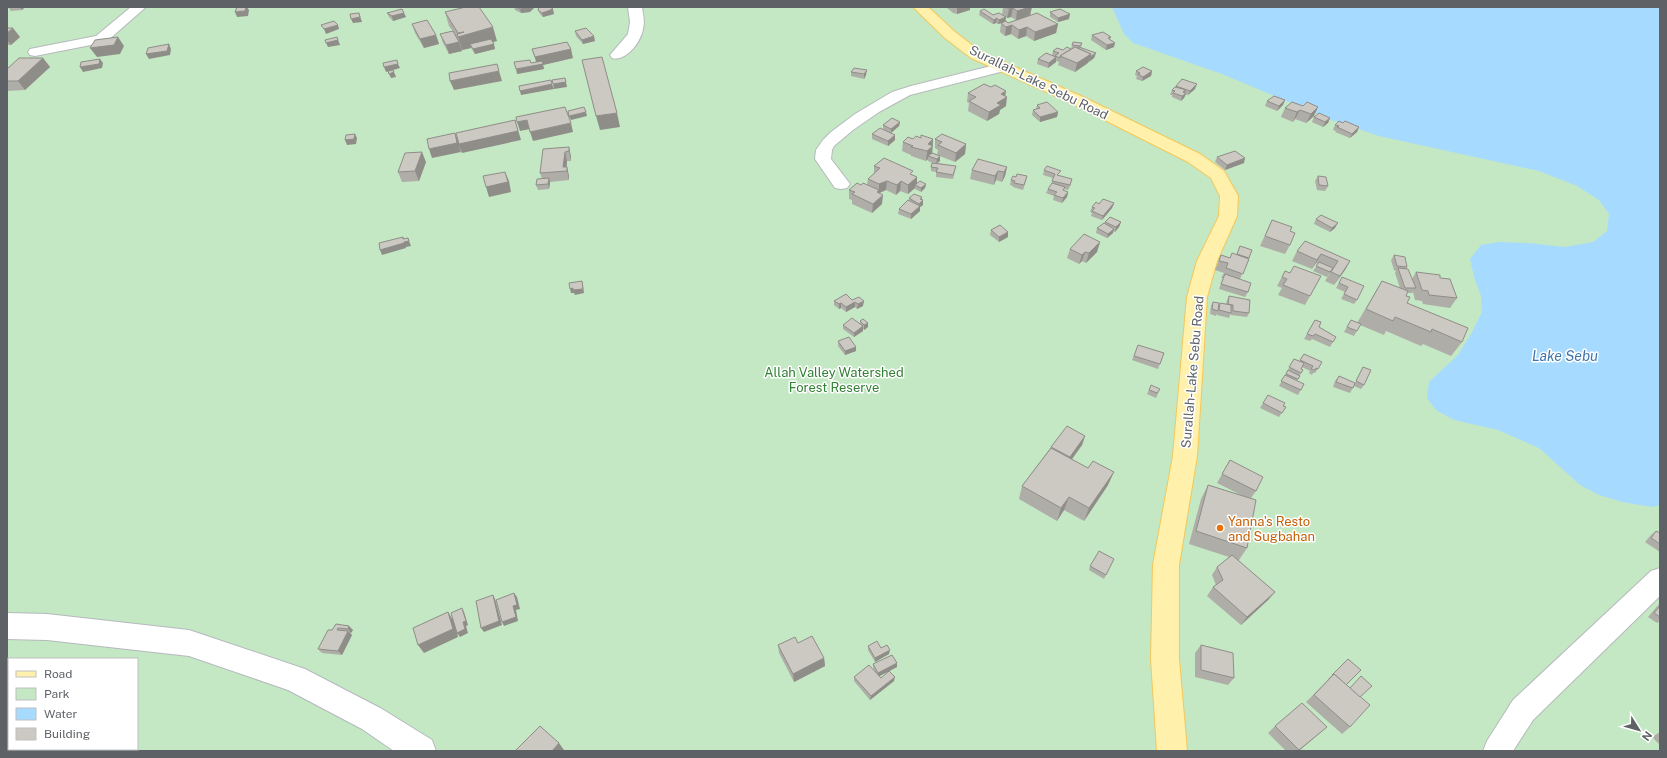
<svg xmlns="http://www.w3.org/2000/svg" width="1667" height="758" viewBox="0 0 1667 758" font-family="'Public Sans',sans-serif">
	<style>
		.green { fill: #c3e8c3; fill-rule: evenodd }
		.water { fill: #a7daff }
		.lines { fill: none; stroke-linecap: round; stroke-linejoin: round }
		.street-casing { stroke: #b6b9bd; stroke-width: 2 }
		.secondary-casing { stroke: #b5b9be; stroke-width: 2 }
		.primary-casing { stroke: #f3c75c; stroke-width: 2 }
		.street { fill: #fff; fill-rule: evenodd }
		.secondary { fill: #fff; fill-rule: evenodd }
		.primary { fill: #fff1ac; fill-rule: evenodd }
		.wall { fill: #afada8 }
		.shaded-wall { fill: #8f8d88 }
		.building { fill: #ccc9c3; stroke: #8f8d88 }
		.food-dot { fill: #e8710a; stroke: #fff; stroke-width: 1.5 }
		.labels { text-anchor: middle; stroke-width: 3; stroke-linejoin: round; paint-order: stroke }
		.street-label { font-size: 13px; fill: #5e6267; stroke: #fff }
		.park-label { font-size: 13px; fill: #328135; stroke: #fff }
		.food-label { font-size: 13px; fill: #c56008; stroke: #fff; text-anchor: start }
		.water-label { font-size: 14px; font-style: italic; fill: #3f74ab; stroke: #fff }
	</style>
	<rect width="100%" height="100%" fill="#f0eee6"/>
	<path class="green" d="M7,7H1660V751H7ZM9,659H137V749H9Z"/>
	<polygon class="water" points="1112,7 1660,7 1660,505 1652,507 1622,502 1599,495 1580,485 1539,448 1498,430 1454,420 1436,410 1427,398 1429,382 1458,355 1471,334 1482,312 1481,296 1474,277 1470,259 1481,245 1499,242 1528,243 1565,247 1593,242 1607,231 1609,214 1599,200 1577,186 1539,171 1379,136 1334,121 1222,74 1133,43 1124,34"/>
	<g class="lines">
		<defs>
			<g id="street">
				<polygon points="131,7 146,7 106,42 35,56 30,55 28,52 30,49 35,48 96,36"/>
				<path d="M628,7H642C643,14 645,22 643,29C641,42 626,62 612,58L610,55L628,34L630,22Z"/>
				<polygon points="1003,63 1008,64 1010,67 1008,70 910,95 879,112 853,130 834,146 832,150 831,159 850,184 847,188 841,189 835,188 815,159 816,150 823,140 831,132 855,114 892,92 911,86"/>
				<polygon points="1660,568 1660,596 1533,720 1513,751 1483,751 1487,741 1513,700 1651,571"/>
			</g>
			<polygon id="secondary" points="7,613 47,614 189,630 305,669 382,709 432,740 436,751 394,751 362,729 288,690 189,656 47,640 7,639"/>
			<polygon id="primary" points="913,7 928,7 955,32 981,52 1083,97 1200,154 1224,171 1238,196 1237,216 1217,261 1207,297 1197,456 1179,565 1179,659 1187,751 1157,751 1151,659 1153,565 1173,456 1187,297 1197,261 1219,216 1220,196 1211,178 1188,162 1071,103 971,58 945,38"/>
		</defs>
		<use href="#street" class="street-casing"/>
		<use href="#secondary" class="secondary-casing"/>
		<use href="#primary" class="primary-casing"/>
		<use href="#street" class="street"/>
		<use href="#secondary" class="secondary"/>
		<use href="#primary" class="primary"/>
	</g>
	<g class="wall">
		<polygon points="8,7 25,7 22,10 11,11"/>
		<polygon points="514,7 534,7 534,8 530,12 521,13 515,10"/>
		<polygon points="946,7 970,7 970,10 957,14 953,13"/>
		<polygon points="1002,7 1032,7 1030,15 1058,24 1056,33 1034,41 1026,36 1018,39 1011,34 1005,36 1000,32 1001,23 998,24 996,23 993,24 979,15 980,11 993,15 1006,17 1006,21 1008,23 1016,20 1011,17 1007,18 1002,14 1003,8"/>
		<polygon points="538,10 554,14 543,17 540,14"/>
		<polygon points="445,12 497,41 492,42 495,49 475,54 471,48 462,50 462,49 462,51 449,54 443,43 440,34 453,31 449,26"/>
		<polygon points="1050,12 1069,19 1058,22 1050,17"/>
		<polygon points="387,13 404,13 406,17 393,21 389,17"/>
		<polygon points="412,24 436,35 439,44 424,48 415,33"/>
		<polygon points="7,28 20,37 11,45 7,45"/>
		<polygon points="575,31 595,41 583,44 576,36"/>
		<polygon points="1092,35 1111,37 1110,39 1114,47 1106,50 1091,40"/>
		<polygon points="1082,43 1081,48 1096,53 1094,58 1075,72 1058,65 1059,62 1056,61 1056,62 1048,68 1037,64 1038,59 1052,55 1053,51 1071,49 1072,45"/>
		<polygon points="532,49 573,58 543,65 544,69 517,74 531,63 536,62"/>
		<polygon points="43,58 50,67 25,90 7,91 7,69"/>
		<polygon points="1136,71 1152,71 1151,76 1142,81 1136,79 1137,76 1135,75"/>
		<polygon points="851,72 866,75 864,79 851,76"/>
		<polygon points="1176,86 1195,89 1188,95 1185,94 1184,98 1181,101 1172,97 1172,95 1170,95 1172,90"/>
		<polygon points="968,93 1005,96 1006,106 1000,110 999,114 987,121 968,111 969,103 967,102"/>
		<polygon points="1285,100 1283,105 1277,111 1265,106 1267,101"/>
		<polygon points="1292,102 1314,116 1306,123 1295,119 1293,122 1281,117 1285,108"/>
		<polygon points="1037,105 1058,112 1057,117 1040,122 1032,115 1033,110 1036,109"/>
		<polygon points="1314,117 1330,118 1328,123 1323,127 1312,122"/>
		<polygon points="900,122 899,126 891,133 895,135 895,140 888,146 872,139 872,134 883,130 883,125"/>
		<polygon points="1343,123 1359,127 1357,132 1350,138 1335,132 1336,131 1333,130 1335,125"/>
		<polygon points="921,138 933,139 932,153 940,161 937,163 956,166 955,171 953,179 936,177 936,172 931,171 931,167 933,163 928,161 928,159 926,161 911,156 911,155 902,151 903,142 913,139"/>
		<polygon points="935,139 966,144 965,154 955,162 937,155 938,150 935,148"/>
		<polygon points="569,147 571,157 571,161 567,161 567,167 569,176 569,180 550,182 549,189 538,190 536,185 542,179 540,173"/>
		<polygon points="1217,157 1244,163 1225,170 1215,162"/>
		<polygon points="426,162 419,181 402,182 398,172"/>
		<polygon points="874,166 913,175 917,183 926,184 925,188 921,192 915,189 915,188 908,194 900,191 896,195 886,190 880,193 882,204 872,213 852,204 852,200 849,199 849,190 861,185 867,185 868,179 874,173"/>
		<polygon points="1007,167 1005,176 1002,182 996,180 994,185 970,179 972,170"/>
		<polygon points="1044,170 1060,176 1071,184 1068,190 1064,189 1064,191 1068,192 1067,197 1062,203 1053,200 1054,196 1046,193 1048,189 1051,185 1053,178 1043,175"/>
		<polygon points="1027,176 1026,181 1023,190 1013,187 1013,186 1010,185 1011,180 1016,177"/>
		<polygon points="1318,176 1328,186 1325,191 1317,190 1315,181"/>
		<polygon points="909,198 921,199 923,200 923,205 920,207 920,211 911,219 898,214 899,209 909,201"/>
		<polygon points="1099,204 1114,204 1112,208 1102,220 1091,216 1092,213 1090,212 1092,207"/>
		<polygon points="1316,219 1335,228 1330,232 1314,224"/>
		<polygon points="1272,220 1290,231 1290,245 1285,254 1260,246"/>
		<polygon points="1105,222 1121,222 1119,227 1115,232 1113,231 1113,233 1107,238 1096,233 1097,228 1104,223"/>
		<polygon points="991,230 1008,232 1008,237 999,242 990,235"/>
		<polygon points="1305,241 1350,261 1345,270 1334,285 1325,281 1332,270 1327,277 1313,271 1318,264 1316,263 1312,269 1292,261 1297,251"/>
		<polygon points="1100,242 1097,252 1086,263 1082,261 1079,264 1067,258 1070,249"/>
		<polygon points="1240,246 1252,250 1240,279 1248,292 1245,297 1219,289 1223,278 1221,278 1224,273 1215,270 1221,255 1230,258 1237,255"/>
		<polygon points="1394,255 1407,267 1406,269 1412,279 1416,272 1440,278 1457,298 1450,308 1423,304 1422,301 1415,300 1413,292 1412,293 1407,293 1406,296 1407,303 1462,342 1451,356 1423,344 1421,346 1386,331 1384,335 1360,325 1354,336 1344,332 1351,320 1357,323 1382,281 1400,288 1395,273 1396,271 1394,270 1391,260"/>
		<polygon points="1285,271 1290,273 1321,276 1305,305 1278,295 1282,288 1277,286"/>
		<polygon points="1342,277 1357,300 1354,304 1341,299 1345,292 1336,288"/>
		<polygon points="1229,296 1249,313 1247,317 1231,315 1231,310 1231,313 1229,318 1217,315 1217,313 1216,316 1210,314 1211,306 1213,302 1219,306 1220,303 1226,304 1227,300"/>
		<polygon points="852,300 863,306 857,309 855,307 846,312 841,308 839,309 834,305 834,301"/>
		<polygon points="1315,320 1319,327 1336,337 1330,347 1312,339 1310,341 1304,339"/>
		<polygon points="860,321 868,327 864,330 863,329 863,331 854,337 843,329 843,325 860,324"/>
		<polygon points="838,341 856,347 856,351 845,355 838,346"/>
		<polygon points="1138,345 1164,353 1158,369 1132,360"/>
		<polygon points="1304,354 1322,362 1315,373 1313,373 1312,375 1309,373 1310,371 1302,367 1301,369 1303,370 1297,381 1304,384 1298,395 1279,386 1294,359 1300,361"/>
		<polygon points="1363,367 1364,385 1361,389 1354,386 1350,393 1333,387 1335,381 1339,376 1355,383"/>
		<polygon points="1160,389 1156,398 1147,394 1149,390"/>
		<polygon points="1263,403 1283,406 1286,407 1279,417 1260,408"/>
		<polygon points="1085,436 1082,445 1072,459 1108,485 1084,521 1064,510 1057,521 1019,499 1022,486 1051,447"/>
		<polygon points="1230,460 1256,491 1251,498 1247,548 1239,560 1237,560 1275,592 1268,600 1241,625 1207,596 1213,587 1216,585 1212,575 1217,567 1229,557 1189,544 1201,499 1208,485 1241,495 1217,483"/>
		<polygon points="1656,531 1660,533 1660,552 1645,542 1651,535"/>
		<polygon points="1112,563 1104,579 1089,570 1090,566"/>
		<polygon points="1660,603 1660,621 1657,623 1648,617"/>
		<polygon points="336,624 353,630 351,633 350,633 352,635 342,655 322,653 318,649 332,630"/>
		<polygon points="778,645 824,658 825,666 794,682 779,653"/>
		<polygon points="1201,645 1234,678 1228,685 1195,677 1195,653"/>
		<polygon points="868,646 881,648 889,654 875,662 868,650"/>
		<polygon points="1348,659 1346,685 1360,696 1350,727 1342,734 1306,702 1329,679 1328,679"/>
		<polygon points="873,664 897,667 879,676 881,678 894,681 870,700 854,681 854,677 875,671 873,668"/>
		<polygon points="1275,726 1327,727 1299,751 1286,751 1268,733"/>
		<polygon points="1660,732 1660,745 1652,737"/>
	</g>
	<g class="shaded-wall">
		<polygon points="20,7 25,7 22,10"/>
		<polygon points="246,7 247,7 249,10 248,16 237,17 235,12"/>
		<polygon points="529,7 534,7 534,8 530,12 521,13 520,9"/>
		<polygon points="957,7 970,7 970,10 957,14"/>
		<polygon points="1030,7 1032,7 1030,15 1020,18 1020,19 1016,20 1017,11"/>
		<polygon points="1013,8 1011,17 1007,18 1009,9"/>
		<polygon points="553,9 554,14 543,17 542,13"/>
		<polygon points="359,13 362,22 353,23 351,19"/>
		<polygon points="404,13 406,17 393,21 392,16"/>
		<polygon points="1070,14 1069,19 1058,22 1058,18"/>
		<polygon points="1006,17 1005,22 998,24 999,20"/>
		<polygon points="997,18 996,23 993,24 994,20"/>
		<polygon points="1058,24 1056,33 1034,41 1035,32"/>
		<polygon points="338,25 339,29 326,34 324,29"/>
		<polygon points="1012,25 1011,34 1005,36 1006,27"/>
		<polygon points="493,27 497,41 472,47 470,44 471,48 462,50 458,37"/>
		<polygon points="1027,27 1026,36 1018,39 1019,30"/>
		<polygon points="13,28 20,37 11,45 7,40 7,33"/>
		<polygon points="436,35 439,44 424,48 420,39"/>
		<polygon points="594,36 595,41 583,44 582,40"/>
		<polygon points="118,37 124,46 120,54 97,57 90,48"/>
		<polygon points="337,37 340,45 328,47 326,43"/>
		<polygon points="459,42 462,51 449,54 446,45"/>
		<polygon points="1115,43 1114,47 1106,50 1107,45"/>
		<polygon points="169,44 171,49 170,55 149,59 146,54"/>
		<polygon points="494,44 495,49 475,54 473,49"/>
		<polygon points="571,49 573,58 543,65 544,69 517,74 516,69 537,65 535,57"/>
		<polygon points="1096,53 1094,58 1089,62 1090,57"/>
		<polygon points="1091,54 1088,63 1075,72 1077,63"/>
		<polygon points="1056,57 1056,62 1048,68 1049,63"/>
		<polygon points="43,58 50,67 25,90 18,81"/>
		<polygon points="100,59 103,63 102,68 83,72 80,67"/>
		<polygon points="398,64 400,68 386,72 384,67"/>
		<polygon points="867,70 866,75 864,79 864,74"/>
		<polygon points="499,71 502,81 454,90 450,81"/>
		<polygon points="1152,71 1151,76 1142,81 1143,77"/>
		<polygon points="394,72 396,77 391,78 389,74"/>
		<polygon points="566,82 567,87 554,89 553,84"/>
		<polygon points="552,84 554,89 521,95 520,91"/>
		<polygon points="1197,84 1195,89 1188,95 1190,91"/>
		<polygon points="1186,90 1184,95 1186,94 1184,98 1181,101 1183,92"/>
		<polygon points="1006,91 1005,98 1007,97 1006,106 1000,110 999,114 987,121 989,112 997,103 1001,94"/>
		<polygon points="1285,100 1283,105 1277,111 1279,106"/>
		<polygon points="1318,107 1314,116 1306,123 1311,114"/>
		<polygon points="1300,110 1295,119 1293,122 1297,112"/>
		<polygon points="586,112 587,116 571,120 569,116"/>
		<polygon points="1058,112 1057,117 1040,122 1040,117"/>
		<polygon points="617,113 620,127 600,130 596,116"/>
		<polygon points="1330,118 1328,123 1323,127 1325,122"/>
		<polygon points="515,120 521,140 462,153 459,146 461,152 432,158 429,149 455,133 459,143"/>
		<polygon points="527,120 530,129 520,131 517,122"/>
		<polygon points="900,122 899,126 891,133 891,129"/>
		<polygon points="571,123 573,132 533,141 530,132"/>
		<polygon points="1359,127 1357,132 1350,138 1352,134"/>
		<polygon points="355,134 357,138 356,144 347,145 345,140"/>
		<polygon points="895,135 895,140 888,146 888,141"/>
		<polygon points="933,139 932,156 928,156 928,159 926,161 928,144"/>
		<polygon points="966,144 965,154 955,162 956,153"/>
		<polygon points="569,147 571,157 571,161 569,151"/>
		<polygon points="422,152 426,162 419,181 415,171"/>
		<polygon points="565,152 567,161 566,171 563,167"/>
		<polygon points="940,156 940,161 936,164 937,159"/>
		<polygon points="1245,158 1244,163 1225,170 1227,165"/>
		<polygon points="567,167 569,176 569,180 567,171"/>
		<polygon points="1007,167 1005,176 1002,182 1004,172"/>
		<polygon points="998,171 996,180 994,185 995,176"/>
		<polygon points="505,172 509,181 511,192 489,197 486,187"/>
		<polygon points="917,177 917,185 915,185 915,188 908,194 908,185"/>
		<polygon points="549,178 550,183 549,189 548,184"/>
		<polygon points="887,181 886,190 879,193 879,184"/>
		<polygon points="901,181 900,191 896,195 897,185"/>
		<polygon points="926,184 925,188 921,192 921,188"/>
		<polygon points="879,190 878,199 883,195 882,204 872,213 873,204 877,192"/>
		<polygon points="1068,192 1067,197 1062,203 1063,198"/>
		<polygon points="922,197 921,202 923,200 923,205 920,207 920,211 911,219 911,214 919,207 920,199"/>
		<polygon points="1114,203 1112,208 1102,220 1103,216"/>
		<polygon points="1121,222 1119,227 1115,232 1116,227"/>
		<polygon points="1338,223 1335,228 1330,232 1332,228"/>
		<polygon points="1114,229 1113,233 1107,238 1108,234"/>
		<polygon points="1008,232 1008,237 999,242 999,237"/>
		<polygon points="403,237 405,242 408,238 411,246 406,247 406,248 382,255 380,250"/>
		<polygon points="1100,242 1097,252 1086,263 1089,253"/>
		<polygon points="1085,252 1082,261 1079,264 1082,255"/>
		<polygon points="1321,254 1316,263 1312,269 1317,260"/>
		<polygon points="1350,261 1345,270 1334,285"/>
		<polygon points="582,281 583,286 584,293 575,295 574,293 571,293 570,289"/>
		<polygon points="864,301 863,306 857,309 858,304"/>
		<polygon points="855,302 855,307 846,312 846,307"/>
		<polygon points="841,303 841,308 839,309 839,304"/>
		<polygon points="868,323 868,327 864,330 864,325"/>
		<polygon points="863,326 863,331 854,337 854,333"/>
		<polygon points="856,347 856,351 845,355 845,351"/>
		<polygon points="1085,436 1082,445 1067,466 1070,457"/>
		<polygon points="1114,472 1108,485 1084,521 1089,508"/>
		<polygon points="1069,497 1064,510 1057,521 1061,508"/>
		<polygon points="1275,592 1268,600 1241,625 1247,617"/>
		<polygon points="514,593 517,597 520,609 516,610 518,621 504,626 502,622 513,606"/>
		<polygon points="493,595 495,599 502,625 484,632 481,628"/>
		<polygon points="462,608 464,612 468,625 466,626 468,633 460,637 457,633 458,637 424,653 418,645 448,612 453,620 463,622"/>
		<polygon points="349,626 353,630 351,633 348,629"/>
		<polygon points="348,631 352,635 342,655 338,651"/>
		<polygon points="890,650 889,654 875,662 875,658"/>
		<polygon points="824,658 825,666 794,682 793,674"/>
		<polygon points="897,663 897,667 878,677 878,673"/>
		<polygon points="895,677 894,681 870,700 871,696"/>
		<polygon points="559,743 564,750 563,751 552,751"/>
	</g>
	<g class="building">
		<polygon points="237,7 246,7 245,11 235,12"/>
		<polygon points="466,7 479,7 493,27 458,37 457,34 464,32 458,33 445,12"/>
		<polygon points="516,7 529,7 520,9"/>
		<polygon points="539,7 550,7 553,9 542,13 538,10"/>
		<polygon points="1006,7 1030,7 1017,11 1013,8 1009,9"/>
		<polygon points="402,9 404,13 392,16 387,13"/>
		<polygon points="984,9 993,15 999,13 1006,17 999,20 997,18 994,20 980,11"/>
		<polygon points="1060,9 1070,14 1058,18 1050,12"/>
		<polygon points="359,13 360,17 351,19 350,14"/>
		<polygon points="1037,13 1058,24 1035,32 1027,27 1019,30 1012,25 1006,27 1001,23 1006,21 1008,23"/>
		<polygon points="1030,14 1030,15 1021,18 1020,18"/>
		<polygon points="427,20 436,35 420,39 412,24"/>
		<polygon points="334,21 338,25 324,29 321,25"/>
		<polygon points="7,28 13,28 7,33"/>
		<polygon points="586,28 594,36 582,40 575,31"/>
		<polygon points="453,31 459,42 446,45 440,34"/>
		<polygon points="1103,32 1111,37 1108,38 1115,43 1107,45 1092,35"/>
		<polygon points="118,37 114,45 90,48 95,40"/>
		<polygon points="337,37 338,40 326,43 325,40"/>
		<polygon points="491,39 494,44 473,49 470,44"/>
		<polygon points="567,42 571,49 535,57 532,49"/>
		<polygon points="1073,42 1082,43 1080,46 1072,45"/>
		<polygon points="169,44 167,51 146,54 148,48"/>
		<polygon points="1067,47 1071,49 1060,56 1060,58 1055,56 1059,53 1053,51 1057,48 1063,50"/>
		<polygon points="1075,47 1091,54 1077,63 1060,56"/>
		<polygon points="1079,47 1096,53 1090,57 1091,54 1078,48"/>
		<polygon points="1046,53 1056,57 1049,63 1038,59"/>
		<polygon points="602,57 617,113 596,116 582,60"/>
		<polygon points="19,58 43,58 18,81 7,81 7,69"/>
		<polygon points="100,59 99,64 80,67 81,62"/>
		<polygon points="397,60 398,64 384,67 383,63"/>
		<polygon points="530,60 531,63 542,61 543,64 516,69 514,62"/>
		<polygon points="497,64 499,71 450,81 449,73"/>
		<polygon points="1143,67 1152,71 1143,77 1138,74 1140,73 1136,71"/>
		<polygon points="854,68 867,70 864,74 851,72"/>
		<polygon points="393,70 394,72 389,74 388,71"/>
		<polygon points="565,78 566,82 553,84 552,80"/>
		<polygon points="1182,79 1197,84 1190,91 1176,86"/>
		<polygon points="551,80 552,84 520,91 519,86"/>
		<polygon points="984,84 991,87 995,85 1006,91 1001,94 1007,97 997,103 1001,105 989,112 969,101 976,97 968,93"/>
		<polygon points="1175,87 1179,88 1186,90 1183,92 1186,94 1182,96 1173,93 1175,91 1172,90"/>
		<polygon points="1274,96 1285,100 1279,106 1267,101"/>
		<polygon points="1047,102 1058,112 1040,117 1033,110 1040,108 1037,105"/>
		<polygon points="1292,102 1303,106 1307,102 1318,107 1311,114 1300,110 1297,112 1285,108"/>
		<polygon points="565,107 571,123 530,132 527,120 517,122 516,117"/>
		<polygon points="584,107 586,112 569,116 568,111"/>
		<polygon points="1319,113 1330,118 1325,122 1314,117"/>
		<polygon points="892,118 900,122 891,129 883,125"/>
		<polygon points="515,120 518,131 459,144 456,133"/>
		<polygon points="1339,121 1343,123 1345,121 1359,127 1352,134 1337,127 1339,126 1335,125"/>
		<polygon points="880,128 895,135 888,141 872,134"/>
		<polygon points="455,133 457,143 429,149 427,139"/>
		<polygon points="355,134 354,139 345,140 346,135"/>
		<polygon points="942,134 966,144 956,153 938,145 942,142 935,139"/>
		<polygon points="921,135 933,139 928,144 933,146 927,151 911,147 913,146 903,142 908,137 913,139 916,136 921,138"/>
		<polygon points="569,147 569,151 565,152 563,167 567,167 567,171 540,173 543,149"/>
		<polygon points="1235,151 1245,158 1227,165 1217,157"/>
		<polygon points="422,152 415,171 398,172 405,153"/>
		<polygon points="932,153 940,156 937,159 928,156"/>
		<polygon points="884,158 913,171 910,174 917,177 908,185 901,181 897,185 887,181 879,184 868,179 880,168 874,166"/>
		<polygon points="978,159 1007,167 1004,172 998,171 995,176 972,170"/>
		<polygon points="932,163 956,166 953,175 936,172 938,168 931,167"/>
		<polygon points="1047,166 1061,171 1057,175 1072,179 1070,185 1052,181 1055,174 1044,170"/>
		<polygon points="505,172 508,182 486,187 483,176"/>
		<polygon points="1017,174 1027,176 1024,185 1014,183 1015,181 1011,180 1013,176 1016,177"/>
		<polygon points="1318,176 1326,177 1328,186 1319,185"/>
		<polygon points="549,178 548,184 536,185 537,179"/>
		<polygon points="920,181 926,184 921,188 915,185"/>
		<polygon points="857,183 861,185 863,183 879,190 877,192 883,195 873,204 852,194 855,192 849,190"/>
		<polygon points="1052,183 1065,187 1063,190 1068,192 1063,198 1054,195 1057,192 1048,189"/>
		<polygon points="914,194 922,197 920,199 923,200 919,204 909,198"/>
		<polygon points="1103,199 1114,203 1103,216 1092,211 1095,208 1092,207 1096,202 1099,204"/>
		<polygon points="908,200 920,206 911,214 899,209"/>
		<polygon points="1321,215 1338,223 1332,228 1316,219"/>
		<polygon points="1110,217 1121,222 1116,227 1105,222"/>
		<polygon points="1272,220 1292,227 1290,231 1295,233 1290,245 1265,236"/>
		<polygon points="1104,223 1114,229 1108,234 1097,228"/>
		<polygon points="1000,225 1008,232 999,237 991,230"/>
		<polygon points="1084,234 1100,242 1089,253 1085,252 1082,255 1070,249"/>
		<polygon points="403,237 403,239 408,238 409,241 404,242 404,243 380,250 379,243"/>
		<polygon points="1305,241 1350,261 1340,276 1331,272 1338,261 1321,254 1317,260 1297,251"/>
		<polygon points="1240,246 1252,250 1249,258 1237,254"/>
		<polygon points="1232,253 1249,259 1243,274 1226,268 1228,263 1219,261 1221,255 1230,258"/>
		<polygon points="1394,255 1405,257 1407,267 1397,266"/>
		<polygon points="1319,262 1333,268 1330,272 1316,266"/>
		<polygon points="1294,266 1321,276 1310,296 1283,285 1287,279 1282,277 1285,271 1290,273"/>
		<polygon points="1398,268 1408,269 1416,288 1405,288"/>
		<polygon points="1416,272 1440,275 1440,278 1450,279 1457,298 1429,295 1428,291 1422,290"/>
		<polygon points="1225,274 1251,283 1248,292 1221,284"/>
		<polygon points="1342,277 1364,286 1357,300 1344,294 1348,287 1339,283"/>
		<polygon points="582,281 583,289 573,290 573,288 570,289 569,283"/>
		<polygon points="1382,281 1408,291 1406,296 1410,297 1407,303 1468,328 1462,342 1432,329 1431,332 1395,317 1393,321 1366,309"/>
		<polygon points="846,294 852,300 859,297 864,301 858,304 855,302 846,307 841,303 839,304 834,301"/>
		<polygon points="1229,296 1250,300 1249,313 1233,311 1233,305 1228,304"/>
		<polygon points="1213,302 1219,303 1218,311 1212,309"/>
		<polygon points="1220,303 1231,305 1231,313 1219,310"/>
		<polygon points="852,318 863,326 854,333 843,325"/>
		<polygon points="863,319 868,323 864,325 860,321"/>
		<polygon points="1315,320 1321,322 1319,327 1336,337 1333,342 1315,334 1313,336 1307,334"/>
		<polygon points="1351,320 1361,324 1357,331 1347,327"/>
		<polygon points="849,337 856,347 845,351 838,341"/>
		<polygon points="1138,345 1164,353 1160,364 1134,356"/>
		<polygon points="1304,354 1322,362 1318,369 1316,368 1315,370 1311,369 1313,366 1300,360"/>
		<polygon points="1294,359 1304,363 1301,369 1303,370 1301,373 1289,367"/>
		<polygon points="1363,367 1371,370 1364,385 1356,381"/>
		<polygon points="1288,370 1300,376 1298,379 1286,374"/>
		<polygon points="1285,375 1304,384 1301,390 1281,381"/>
		<polygon points="1339,376 1355,383 1353,388 1336,382"/>
		<polygon points="1151,385 1160,389 1157,393 1149,390"/>
		<polygon points="1268,395 1285,403 1283,406 1286,407 1282,413 1263,403"/>
		<polygon points="1067,426 1085,436 1070,457 1051,447"/>
		<polygon points="1051,448 1088,468 1093,461 1114,472 1089,508 1069,497 1061,508 1022,486"/>
		<polygon points="1230,460 1263,477 1256,491 1222,474"/>
		<polygon points="1208,485 1256,500 1247,548 1196,531"/>
		<polygon points="1656,531 1660,533 1660,544 1651,538"/>
		<polygon points="1099,551 1114,559 1106,575 1090,566"/>
		<polygon points="1232,555 1275,592 1247,617 1213,587 1223,580 1217,567"/>
		<polygon points="514,593 517,605 513,606 516,617 502,622 496,600"/>
		<polygon points="493,595 499,621 481,628 476,601"/>
		<polygon points="1660,606 1660,617 1654,613"/>
		<polygon points="462,608 466,621 463,622 465,629 457,633 451,613"/>
		<polygon points="448,612 453,629 418,645 413,628"/>
		<polygon points="336,624 349,626 348,629 338,628 337,630 348,631 338,651 318,649 328,630 332,630"/>
		<polygon points="812,636 824,658 793,674 778,645 795,637 798,643"/>
		<polygon points="877,641 881,648 887,645 890,650 875,658 868,646"/>
		<polygon points="1201,645 1233,653 1234,678 1201,670"/>
		<polygon points="892,655 897,663 878,673 873,664"/>
		<polygon points="1348,659 1361,670 1346,685 1334,674 1333,675 1332,675"/>
		<polygon points="869,665 881,678 889,671 895,677 871,696 854,677"/>
		<polygon points="1334,674 1370,705 1350,727 1314,695"/>
		<polygon points="1361,676 1372,686 1360,697 1350,688"/>
		<polygon points="1302,703 1327,727 1299,750 1275,726"/>
		<polygon points="540,726 559,743 552,751 515,751"/>
	</g>
	<circle class="food-dot" cx="1220" cy="528" r="4"/>
	<g class="labels">
		<g class="street-label">
			<text transform="translate(1039 82) rotate(26)" y="5">Surallah-Lake Sebu Road</text>
			<text transform="translate(1192 372) rotate(-85)" y="5">Surallah-Lake Sebu Road</text>
		</g>
		<g class="park-label">
			<text x="834" y="377">Allah Valley Watershed<tspan x="834" dy="15">Forest Reserve</tspan></text>
		</g>
		<g class="food-label">
			<text x="1228" y="526">Yanna's Resto<tspan x="1228" dy="15">and Sugbahan</tspan></text>
		</g>
		<g class="water-label">
			<text x="1565" y="361">Lake Sebu</text>
		</g>
	</g>
	<rect width="1667" height="758" fill="none" stroke="#5e6267" stroke-width="16"/>
	<rect x="8" y="658" width="130" height="92" fill="#ffffff" stroke="#bfc0c2"/>
	<rect x="16" y="671" width="20" height="6" fill="#fff1ac" stroke="#bfc0c2"/>
	<text x="44" y="678" font-size="12" fill="#5e6267">Road</text>
	<rect x="16" y="688" width="20" height="12" fill="#c3e8c3" stroke="#bfc0c2"/>
	<text x="44" y="698" font-size="12" fill="#5e6267">Park</text>
	<rect x="16" y="708" width="20" height="12" fill="#a7daff" stroke="#bfc0c2"/>
	<text x="44" y="718" font-size="12" fill="#5e6267">Water</text>
	<rect x="16" y="728" width="20" height="12" fill="#ccc9c3" stroke="#bfc0c2"/>
	<text x="44" y="738" font-size="12" fill="#5e6267">Building</text>
	<g transform="translate(1639 730) rotate(127)" stroke="#ffffff" stroke-width="3" paint-order="stroke">
	<path d="M0-3L7 15L0 10L-7 15Z" fill="#5e6267"/>
	<text y="-6" font-size="11" font-weight="bold" text-anchor="middle" fill="#5e6267">N</text>
	</g>
</svg>
